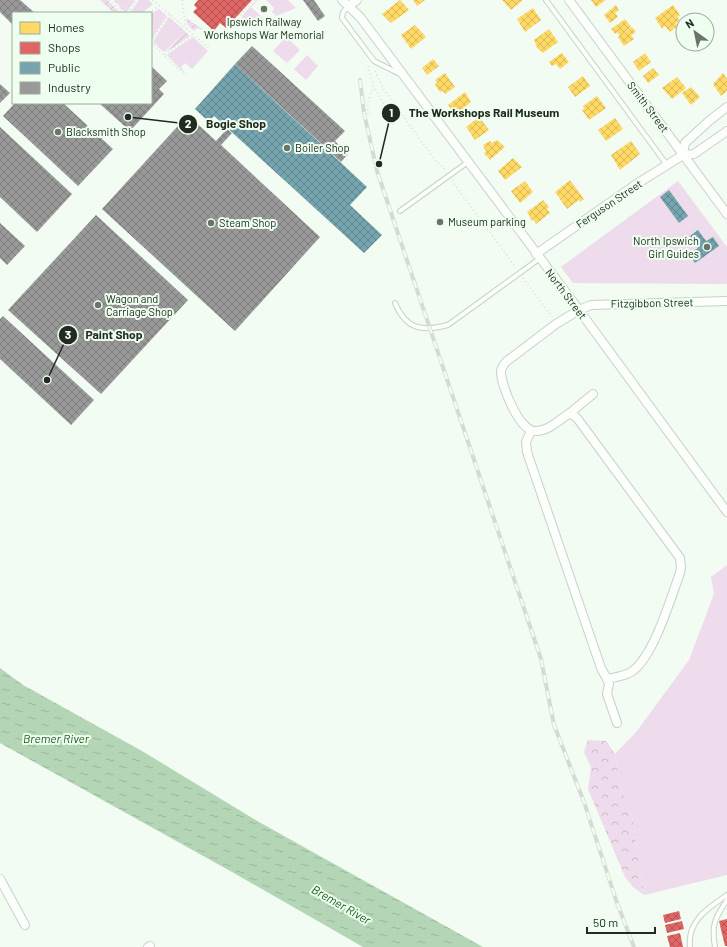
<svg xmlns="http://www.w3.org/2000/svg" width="727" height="947" viewBox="0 0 727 947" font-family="Barlow,sans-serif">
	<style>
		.green { fill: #eedbeb }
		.forest { fill: url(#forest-crowns) }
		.garden { fill: url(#garden-furrows) }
		.water { fill: url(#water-ripples) }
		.homes { fill: url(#homes-cross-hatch) }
		.shops { fill: url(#shops-cross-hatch) }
		.public { fill: url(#public-cross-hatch) }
		.industry { fill: url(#industry-cross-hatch) }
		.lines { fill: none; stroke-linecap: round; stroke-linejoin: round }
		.service-casing { stroke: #c8d1c8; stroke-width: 6 }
		.minor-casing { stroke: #c8d1c8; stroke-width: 10 }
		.path { stroke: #d8dbd8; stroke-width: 1.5; stroke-dasharray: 1 3; stroke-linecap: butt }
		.service { stroke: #fdfffd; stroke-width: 4 }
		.minor { stroke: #fdfffd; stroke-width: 8 }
		.rail-casing { stroke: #d7d9d7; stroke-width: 4 }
		.rail { stroke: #efffef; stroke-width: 2.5; stroke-dasharray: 8; stroke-linecap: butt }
		.poi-dot { fill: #6a746b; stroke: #efffef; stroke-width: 1.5 }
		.labels { text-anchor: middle; stroke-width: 4; stroke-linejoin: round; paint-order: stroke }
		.poi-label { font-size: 11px; fill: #212b22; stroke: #efffef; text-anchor: start }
		.street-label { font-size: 11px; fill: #212b22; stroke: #efffef }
		.water-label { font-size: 12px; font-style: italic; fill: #1c5b25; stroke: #efffef }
		.leader { fill: none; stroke: #212b22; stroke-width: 1.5 }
		.callout-dot { fill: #212b22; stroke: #efffef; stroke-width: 1.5 }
		.mark-label { font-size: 12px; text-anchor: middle; font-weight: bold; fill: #fff }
		.callout-label { font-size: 12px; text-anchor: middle; font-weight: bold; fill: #212b22; stroke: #efffef; stroke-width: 4; stroke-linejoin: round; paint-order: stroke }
	</style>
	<defs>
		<pattern id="forest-crowns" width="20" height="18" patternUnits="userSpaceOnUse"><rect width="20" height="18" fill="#eedbeb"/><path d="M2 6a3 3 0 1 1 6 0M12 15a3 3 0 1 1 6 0" fill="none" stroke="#ccbcc9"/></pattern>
		<pattern id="garden-furrows" width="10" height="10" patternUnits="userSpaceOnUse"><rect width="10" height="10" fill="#eedbeb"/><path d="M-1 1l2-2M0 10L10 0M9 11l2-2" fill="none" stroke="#ccbcc9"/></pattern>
		<pattern id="water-ripples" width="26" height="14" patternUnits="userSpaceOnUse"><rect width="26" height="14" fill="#b4d6b6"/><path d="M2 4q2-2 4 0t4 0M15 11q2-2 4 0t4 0" fill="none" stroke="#9ab89c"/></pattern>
		<pattern id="homes-cross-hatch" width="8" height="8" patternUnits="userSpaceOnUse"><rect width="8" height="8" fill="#ffd966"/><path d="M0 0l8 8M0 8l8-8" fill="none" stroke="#daba58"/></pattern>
		<pattern id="shops-cross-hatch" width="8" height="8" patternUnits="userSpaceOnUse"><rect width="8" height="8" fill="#e06666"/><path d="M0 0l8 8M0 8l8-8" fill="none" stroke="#b55454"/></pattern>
		<pattern id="public-cross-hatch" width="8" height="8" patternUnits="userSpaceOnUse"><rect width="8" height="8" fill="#76a5af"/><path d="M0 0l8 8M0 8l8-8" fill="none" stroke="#60878e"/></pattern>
		<pattern id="industry-cross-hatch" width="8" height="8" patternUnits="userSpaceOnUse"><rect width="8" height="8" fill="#999"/><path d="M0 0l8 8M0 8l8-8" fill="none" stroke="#7c7d7c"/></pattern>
	</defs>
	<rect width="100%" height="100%" fill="#f2fcf2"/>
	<g class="green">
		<polygon points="115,0 132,0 124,8 113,1"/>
		<polygon points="139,0 149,0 153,4 142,13 130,13"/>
		<polygon points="256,0 258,0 251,7 264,19 268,16 271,19 251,29 243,21 242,16"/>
		<polygon points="266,0 288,0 296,8 276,16 272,12 274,8"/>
		<polygon points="159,9 166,15 151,34 151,14"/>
		<polygon points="169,17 178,25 182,35 164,52 153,42"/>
		<polygon points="193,37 208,51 192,69 185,63 181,67 186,75 167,55"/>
		<polygon points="286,37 300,50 287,63 273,51"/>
		<polygon points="307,55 318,66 306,80 294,69"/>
		<polygon points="678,181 727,247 727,284 573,283 561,267"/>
		<polygon points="727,565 727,875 644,895 632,815 621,790 615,754 637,731 689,660 714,594 711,577"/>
	</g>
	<polygon class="forest" points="588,740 606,741 615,754 621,790 632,815 644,895 633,887 625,877 588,789 591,767 584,752"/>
	<g class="garden">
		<polygon points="100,0 107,0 120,13 114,13"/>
		<polygon points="132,0 135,0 126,13 117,5 124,8"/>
		<polygon points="166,15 167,16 151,40 151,34"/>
		<polygon points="186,18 204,30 197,28 194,31 188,25"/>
		<polygon points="178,25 190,36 165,53 182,35"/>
	</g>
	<polygon class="water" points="0,668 23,685 142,751 259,822 483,947 363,947 232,872 0,743"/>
	<g class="homes">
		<polygon points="400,0 409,10 391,23 382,14"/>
		<polygon points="413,0 425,0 417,6"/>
		<polygon points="502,0 523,0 511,10"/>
		<polygon points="591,0 606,0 596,7"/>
		<polygon points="616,5 619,10 615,13 618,17 610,23 604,15"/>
		<polygon points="673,5 680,15 677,17 680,20 676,23 678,26 670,32 665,26 662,29 655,18"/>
		<polygon points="533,8 541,20 525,32 517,19"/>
		<polygon points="625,19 631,27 620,36 617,32 615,34 611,29"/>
		<polygon points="415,25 426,37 411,49 401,35"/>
		<polygon points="632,27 636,32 631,35 634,39 624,46 618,37"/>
		<polygon points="549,29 558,42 543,53 537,48 534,40"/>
		<polygon points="562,53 569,62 560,69 556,64 552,66 549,62"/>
		<polygon points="645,53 651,62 639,71 633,62"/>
		<polygon points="433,59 439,66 427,75 422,68"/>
		<polygon points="653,68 659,75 648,83 643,76"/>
		<polygon points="445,73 455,87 445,94 443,91 440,92 435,85 437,83 435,80"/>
		<polygon points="723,73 727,79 727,91 721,96 713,84"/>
		<polygon points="583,76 590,86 575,97 568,87"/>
		<polygon points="677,77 686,88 672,99 662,88"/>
		<polygon points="691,87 700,97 691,105 682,93"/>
		<polygon points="465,92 471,102 455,115 448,105"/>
		<polygon points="597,96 606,108 589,120 582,110 584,109 583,106"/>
		<polygon points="479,117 489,130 475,140 466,127"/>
		<polygon points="615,118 623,129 606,141 598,130"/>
		<polygon points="497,140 505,147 490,160 484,153 486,152 483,145 490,141 492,143"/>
		<polygon points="631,141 640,154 620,170 611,155"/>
		<polygon points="513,158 522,167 505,180 498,171"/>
		<polygon points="570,180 584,199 580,202 579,200 567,209 555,192"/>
		<polygon points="525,181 533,192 520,203 511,191"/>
		<polygon points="543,200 549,207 547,209 550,213 536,224 533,219 532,221 527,212"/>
	</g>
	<g class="shops">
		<polygon points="198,0 252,0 226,28 220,23 214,31 193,12 197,8 194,5"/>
		<polygon points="679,911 681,919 665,923 663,915"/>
		<polygon points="727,919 727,946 725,946 719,921"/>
		<polygon points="682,921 684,929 667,933 665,925"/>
		<polygon points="680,933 683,947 670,947 667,936"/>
	</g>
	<g class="public">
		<polygon points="235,64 367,187 350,205 382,235 364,253 214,116 209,122 195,109"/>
		<polygon points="669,190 688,216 679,223 660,197"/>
		<polygon points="698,230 706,241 713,237 719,246 695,263 689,254 698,248 690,236"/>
	</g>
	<g class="industry">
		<polygon points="0,0 20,0 35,13 13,13 13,25 0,12"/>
		<polygon points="303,0 314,0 325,16 318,21"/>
		<polygon points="252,46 345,131 335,141 348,154 341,162 235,64"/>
		<polygon points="151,66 167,81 159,89 164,94 130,131 99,103 151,103"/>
		<polygon points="0,84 10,93 0,103"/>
		<polygon points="15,103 63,103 113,149 78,186 3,116"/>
		<polygon points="188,115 216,141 227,129 232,133 221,145 320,237 235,331 102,209"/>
		<polygon points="0,127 72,194 37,232 0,197"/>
		<polygon points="96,215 188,300 101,394 8,310"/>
		<polygon points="0,223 25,246 7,265 0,258"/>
		<polygon points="3,316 94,400 71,425 0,359 0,319"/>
	</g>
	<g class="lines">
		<defs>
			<g id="service">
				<polyline points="546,0 667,165"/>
				<polyline points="349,6 343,12 342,18 374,61 400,74"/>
				<polyline points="400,211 468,162"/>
				<path d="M395,303C406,329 421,332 448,325L539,259"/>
				<path d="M690,947C687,921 708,908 727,895"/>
				<path d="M715,947C711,925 715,918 727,900"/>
			</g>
			<g id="minor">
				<polyline points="342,0 360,17 579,310 727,512"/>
				<polyline points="569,0 727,214"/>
				<polyline points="349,6 357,0"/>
				<polyline points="683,155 685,143 709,121 727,107"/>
				<polyline points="536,254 635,185 683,155 694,154 727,131"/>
				<polyline points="570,413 593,394"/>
				<path d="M531,431L526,442L527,452L601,668L607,679C616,677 627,676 634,670C655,652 670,600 680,573L681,567L680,558L577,418L570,413C560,419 548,432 535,431C519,431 501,385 501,372C501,367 504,364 507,361L556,324L579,310L591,305L727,301"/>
				<polyline points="607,679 609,684 607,694 617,723"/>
				<polyline points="0,879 25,925"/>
				<polyline points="148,947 150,946"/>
			</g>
		</defs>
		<use href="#service" class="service-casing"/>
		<use href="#minor" class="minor-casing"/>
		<g class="path">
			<polyline points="109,0 122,13"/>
			<polyline points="153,0 210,49"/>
			<polyline points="182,0 186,28"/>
			<polyline points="128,13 137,0"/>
			<polyline points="149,13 159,6"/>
			<polyline points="241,19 240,15 254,0"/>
			<polyline points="233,20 237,24"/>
			<polyline points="151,42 185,76"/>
			<polyline points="151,42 170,14"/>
			<polyline points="165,55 194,35"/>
			<polyline points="368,66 374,88 384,104 383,108"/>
			<polyline points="375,71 382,87 435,160 445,169"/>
			<path d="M368,114C367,105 368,95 374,88"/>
			<polyline points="453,180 455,185 516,268"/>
			<polyline points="523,278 552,317"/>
		</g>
		<use href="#service" class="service"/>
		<use href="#minor" class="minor"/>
		<defs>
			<polyline id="rail" points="360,80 364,113 377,171 541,659 554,725 584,802 617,903 634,947"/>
		</defs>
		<use href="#rail" class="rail-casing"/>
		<use href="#rail" class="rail"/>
	</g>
	<g class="poi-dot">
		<circle cx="264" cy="9" r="4"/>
		<circle cx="58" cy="132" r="4"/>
		<circle cx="287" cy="148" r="4"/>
		<circle cx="440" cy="222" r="4"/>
		<circle cx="211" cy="223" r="4"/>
		<circle cx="707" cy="247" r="4"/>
		<circle cx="98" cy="305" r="4"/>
	</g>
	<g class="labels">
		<g class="poi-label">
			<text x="264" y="26" text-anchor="middle">Ipswich Railway<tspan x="264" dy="13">Workshops War Memorial</tspan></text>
			<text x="66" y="136">Blacksmith Shop</text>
			<text x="295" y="152">Boiler Shop</text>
			<text x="448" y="226">Museum parking</text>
			<text x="219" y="227">Steam Shop</text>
			<text x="699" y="245" text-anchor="end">North Ipswich<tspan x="699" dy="13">Girl Guides</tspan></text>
			<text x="106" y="303">Wagon and<tspan x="106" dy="13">Carriage Shop</tspan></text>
		</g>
		<g class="street-label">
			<text transform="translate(648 107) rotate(53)" y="4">Smith Street</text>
			<text transform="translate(609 204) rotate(-34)" y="4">Ferguson Street</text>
			<text transform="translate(566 294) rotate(53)" y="4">North Street</text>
			<text transform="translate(652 303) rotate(-1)" y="4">Fitzgibbon Street</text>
		</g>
		<g class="water-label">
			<text x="56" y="743">Bremer River</text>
			<text transform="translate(341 905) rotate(30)" y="4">Bremer River</text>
		</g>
	</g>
	<path class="leader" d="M379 164L391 113M128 117L188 124M47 380L68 335"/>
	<g class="callout-dot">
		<circle cx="379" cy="164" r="4"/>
		<circle cx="128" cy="117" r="4"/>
		<circle cx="47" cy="380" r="4"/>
		<circle cx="391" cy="113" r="10"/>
		<circle cx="188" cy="124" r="10"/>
		<circle cx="68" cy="335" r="10"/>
	</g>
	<g class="mark-label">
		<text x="391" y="117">1</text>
		<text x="188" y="128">2</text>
		<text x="68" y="339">3</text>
	</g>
	<g class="callout-label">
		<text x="484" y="117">The Workshops Rail Museum</text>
		<text x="236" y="128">Bogie Shop</text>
		<text x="114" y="339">Paint Shop</text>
	</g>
	<rect x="12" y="12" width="140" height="92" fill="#efffef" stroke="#9daa9d"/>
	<rect x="20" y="22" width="20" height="12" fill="#ffd966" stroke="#9daa9d"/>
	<text x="48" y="32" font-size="12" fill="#212b22">Homes</text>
	<rect x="20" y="42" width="20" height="12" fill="#e06666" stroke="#9daa9d"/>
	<text x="48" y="52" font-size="12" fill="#212b22">Shops</text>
	<rect x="20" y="62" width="20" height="12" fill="#76a5af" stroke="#9daa9d"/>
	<text x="48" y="72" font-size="12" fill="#212b22">Public</text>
	<rect x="20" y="82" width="20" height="12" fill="#999999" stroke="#9daa9d"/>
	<text x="48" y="92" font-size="12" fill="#212b22">Industry</text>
	<g transform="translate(695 32) rotate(327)"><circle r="19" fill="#efffef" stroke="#9daa9d"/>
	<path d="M0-3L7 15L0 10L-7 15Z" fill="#6a746b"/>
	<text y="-6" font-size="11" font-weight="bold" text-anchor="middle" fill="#212b22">N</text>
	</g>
	<path d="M587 927v6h68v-6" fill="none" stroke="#212b22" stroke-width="2"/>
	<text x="593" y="927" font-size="12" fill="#212b22" stroke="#efffef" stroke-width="3" paint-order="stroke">50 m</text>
</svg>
